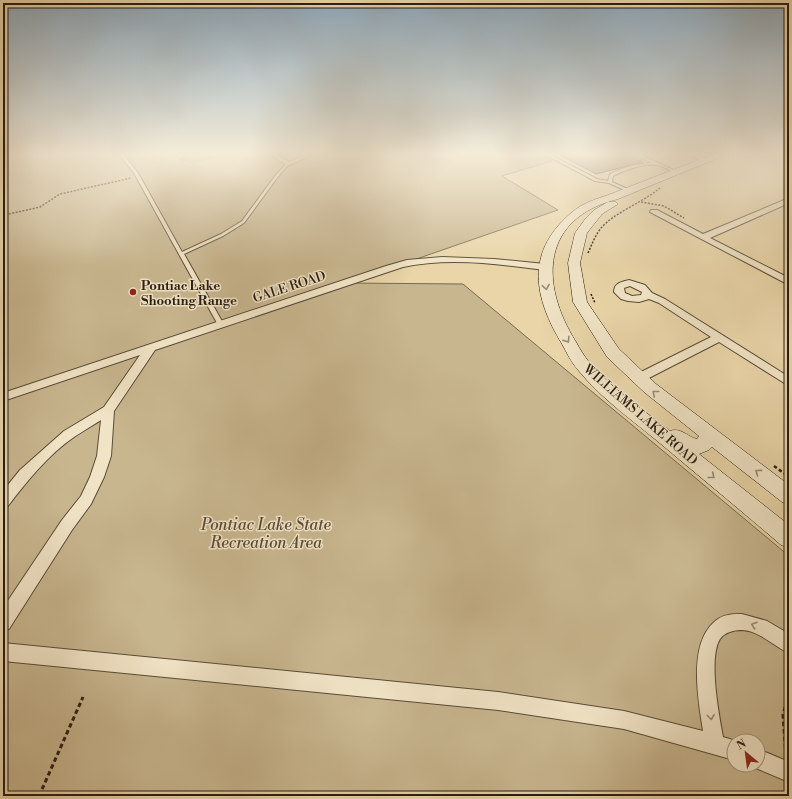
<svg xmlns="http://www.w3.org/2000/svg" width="792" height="799" viewBox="0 0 792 799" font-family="'Libre Bodoni',serif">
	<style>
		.green { fill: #c8b68f; stroke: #786a51; fill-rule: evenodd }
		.water { fill: #a79675; stroke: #74664e }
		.building { fill: #8c7d60; stroke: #281d13 }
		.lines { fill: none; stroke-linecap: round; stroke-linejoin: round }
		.lane-casing { stroke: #584b38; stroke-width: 2 }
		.street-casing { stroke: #584b38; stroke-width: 2 }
		.secondary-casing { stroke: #281d13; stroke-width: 1 }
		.path-far2 { stroke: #281d13; stroke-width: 1.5; stroke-dasharray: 2 1.5; stroke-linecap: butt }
		.path-far1 { stroke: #281d13; stroke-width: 2.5; stroke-dasharray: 3.5 2.5; stroke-linecap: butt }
		.path { stroke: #281d13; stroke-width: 3; stroke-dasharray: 4.5 3; stroke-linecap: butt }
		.lane { fill: #f1e4c6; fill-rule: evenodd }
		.street { fill: #f1e4c6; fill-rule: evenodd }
		.secondary { fill: #f1e4c6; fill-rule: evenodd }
		.oneway { stroke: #978a75 }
		.poi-dot { fill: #8f2418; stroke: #f1e4c6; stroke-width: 1.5 }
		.labels { text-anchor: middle; stroke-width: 3; stroke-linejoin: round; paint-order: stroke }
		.poi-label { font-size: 13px; font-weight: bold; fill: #281d13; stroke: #f1e4c6; text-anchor: start }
		.street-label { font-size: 13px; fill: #281d13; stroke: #f1e4c6 }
		.near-park-label { font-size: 16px; font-style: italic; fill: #584b38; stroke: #f1e4c6 }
	</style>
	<rect width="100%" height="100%" fill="#e9d5a8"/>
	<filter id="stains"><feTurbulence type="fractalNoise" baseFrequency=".005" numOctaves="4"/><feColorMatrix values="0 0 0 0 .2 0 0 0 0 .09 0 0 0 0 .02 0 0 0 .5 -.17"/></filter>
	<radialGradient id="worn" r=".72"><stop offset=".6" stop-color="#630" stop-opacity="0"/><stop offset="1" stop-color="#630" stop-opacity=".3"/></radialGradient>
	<path class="green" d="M3,154H539L552,161L502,176L558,210L347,283L463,284L789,556V796H3ZM734,741H758V765H734Z"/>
	<polygon class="water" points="144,154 222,154 195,162 182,160 173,155"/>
	<polygon class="building" points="558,154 626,154 643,162 596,174"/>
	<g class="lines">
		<defs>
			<g id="lane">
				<polygon points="119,154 123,154 138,173 182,252 221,234 242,221 275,176 286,164 269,154 274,154 289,162 308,154 313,154 287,166 277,178 244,223 223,236 184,254 223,323 222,324 220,325 217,323 134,173"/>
				<path d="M544,154H549L597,179L608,181L610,174C623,167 637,164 652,163L633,154H638L678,172L675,173C669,170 663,166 657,165C644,163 624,170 613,176L612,182L630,190V192H629L609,183L595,181Z"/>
			</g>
			<g id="street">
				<polygon points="687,154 696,154 708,160 703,161"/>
				<polygon points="789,198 789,203 710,238 789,278 789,285 650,212 651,210 657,210 703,234"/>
				<path d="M442,257L494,259L545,264L550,267L545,270C498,264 449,257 403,267L155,350L114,411L111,456L104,477L91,504L72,530L9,629L3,631V608L62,520L81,496L90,477L97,456L101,420C92,426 83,431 74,437C48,455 27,481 8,506L3,508V491L20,470L64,431L104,407L140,355L3,401V393L386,266L407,260Z"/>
				<path d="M629,280L645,285L652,293L665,299L789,377V386L719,342L643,381H635L633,378L635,375L711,337L659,303L649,299L639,302L628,301L621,299L614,292C614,283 621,282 629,280ZM630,286L642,292L641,295L632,296L625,293L624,288Z"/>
				<path d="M742,614L767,621L789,634V653C773,646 760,631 742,630C734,630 725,632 720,639C708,658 719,715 723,737L736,741H734V760L624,729L498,710L3,661V643L498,692L624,711L703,731C698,699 687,640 718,619C725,614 734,614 742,614Z"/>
				<polygon points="758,749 789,762 789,782 751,766 758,765"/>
			</g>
			<path id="secondary" d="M714,154H728L618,199C541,218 539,283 576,342C580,349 584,356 589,362C612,389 642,409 670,431C681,427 687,437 697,439L699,436L644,392L607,357L573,302L568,263L575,233L586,218L594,210L608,202H616L618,204L602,214L587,233L580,263L587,302L619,349L656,384L789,485V505L782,502L712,447L709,450L699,454L789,525V548L781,545C744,513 706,482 668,450C638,424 603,401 578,370C571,362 567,353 562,344C534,298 525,253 570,214C585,200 603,198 621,190C652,178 683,166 714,154Z"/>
		</defs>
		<use href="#lane" class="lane-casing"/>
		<use href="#street" class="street-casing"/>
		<use href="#secondary" class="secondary-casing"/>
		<g class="path-far2">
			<polyline points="732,157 738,154"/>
			<polyline points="641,202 664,206 684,218"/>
			<polyline points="3,218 9,214 40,207 60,194 131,178"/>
			<path d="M588,253C592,244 595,236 601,228C615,212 642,203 660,188"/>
			<polyline points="591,294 595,303"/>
		</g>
		<polyline class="path-far1" points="774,466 789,477"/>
		<g class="path">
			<polyline points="786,756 783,715 789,692"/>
			<polyline points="39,796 83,697"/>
		</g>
		<use href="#lane" class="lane"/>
		<use href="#street" class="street"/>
		<use href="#secondary" class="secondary"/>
	</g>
	<defs><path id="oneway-chevron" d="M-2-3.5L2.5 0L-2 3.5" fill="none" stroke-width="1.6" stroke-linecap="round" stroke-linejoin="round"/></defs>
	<g class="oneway">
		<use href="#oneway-chevron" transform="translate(546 287) rotate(81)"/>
		<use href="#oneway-chevron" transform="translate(567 340) rotate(57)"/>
		<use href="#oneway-chevron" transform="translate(655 393) rotate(-141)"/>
		<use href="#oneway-chevron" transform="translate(758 472) rotate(-143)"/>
		<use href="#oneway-chevron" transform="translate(712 476) rotate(39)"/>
		<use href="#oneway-chevron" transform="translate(754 625) rotate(-161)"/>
		<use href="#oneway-chevron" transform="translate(711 717) rotate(83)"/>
	</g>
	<linearGradient id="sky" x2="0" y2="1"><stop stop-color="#8ea8ba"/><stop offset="0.58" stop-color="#f5ecd8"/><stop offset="1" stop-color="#f5ecd8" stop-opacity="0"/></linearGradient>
	<rect width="792" height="266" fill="url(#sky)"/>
	<circle class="poi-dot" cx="133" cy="292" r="4"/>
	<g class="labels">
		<g class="poi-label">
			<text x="141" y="290">Pontiac Lake<tspan x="141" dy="15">Shooting Range</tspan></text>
		</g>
		<g class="street-label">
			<text transform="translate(289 286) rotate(-18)" y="5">GALE ROAD</text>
			<text transform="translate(641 414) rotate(41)" y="5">WILLIAMS LAKE ROAD</text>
		</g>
		<g class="near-park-label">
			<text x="266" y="530">Pontiac Lake State<tspan x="266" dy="18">Recreation Area</tspan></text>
		</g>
	</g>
	<rect width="792" height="799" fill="none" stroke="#e9d5a8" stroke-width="16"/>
	<rect x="4" y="4" width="784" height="791" fill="none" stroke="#281d13" stroke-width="2"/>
	<rect x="8" y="8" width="776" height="783" fill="none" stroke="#281d13"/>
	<g transform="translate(746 753) rotate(331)"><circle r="19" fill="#f1e4c6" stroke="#a1947e"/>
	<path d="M0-3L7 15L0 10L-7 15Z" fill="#8f2418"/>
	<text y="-6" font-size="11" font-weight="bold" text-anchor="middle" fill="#281d13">N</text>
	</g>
	<rect width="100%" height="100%" filter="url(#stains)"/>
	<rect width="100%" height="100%" fill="url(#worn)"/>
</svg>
